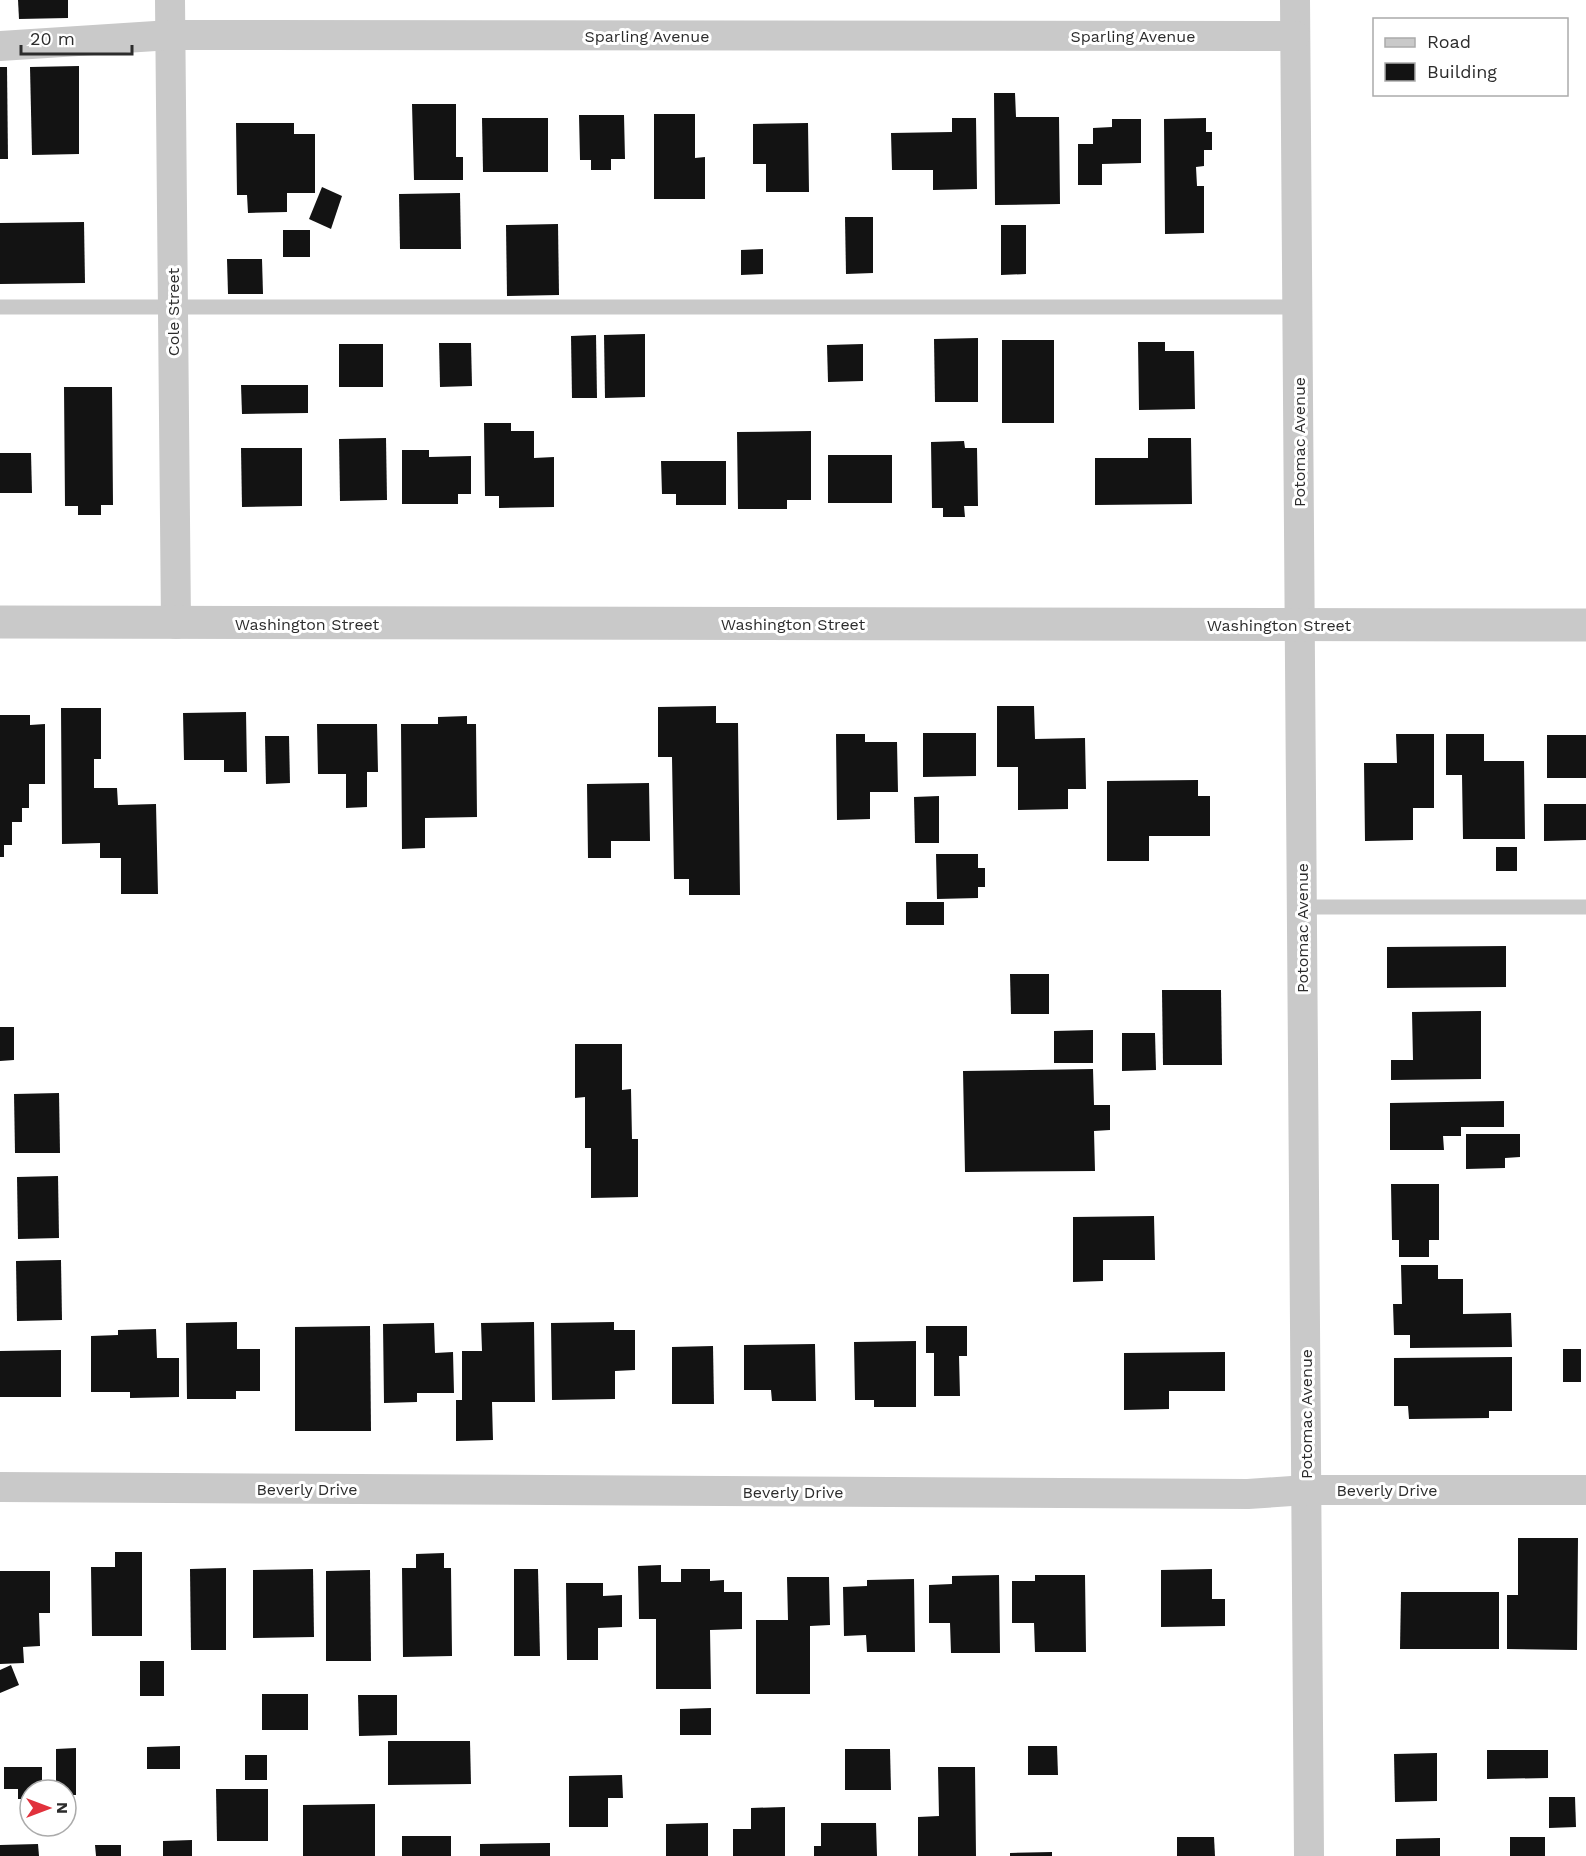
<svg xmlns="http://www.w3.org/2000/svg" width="1586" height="1856" viewBox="0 0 1586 1856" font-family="'Work Sans',sans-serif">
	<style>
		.building { fill: #131313 }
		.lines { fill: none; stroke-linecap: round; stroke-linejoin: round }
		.service { stroke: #c9c9c9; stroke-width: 15 }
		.minor { stroke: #c9c9c9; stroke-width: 30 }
		.tertiary { stroke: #c9c9c9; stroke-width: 33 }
		.labels { text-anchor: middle; stroke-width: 6; stroke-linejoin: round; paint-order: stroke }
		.street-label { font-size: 16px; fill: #2c2c2c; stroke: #fff }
	</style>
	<rect width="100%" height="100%" fill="#fff"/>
	<g class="building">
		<polygon points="18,0 68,0 68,18 19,19"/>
		<polygon points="79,66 79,154 32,155 30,67"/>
		<polygon points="0,67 7,67 8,159 0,159"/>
		<polygon points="994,93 1015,93 1016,117 1059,117 1060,204 995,205"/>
		<polygon points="412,104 456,104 456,157 463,157 463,180 414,180"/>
		<polygon points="654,114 695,114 695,158 705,157 705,199 654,199"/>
		<polygon points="579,115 624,115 625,159 611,159 611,170 591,170 591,160 580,160"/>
		<polygon points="482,118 548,118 548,172 483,172"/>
		<polygon points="952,118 976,118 977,189 933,190 933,170 892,170 891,133 952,132"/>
		<polygon points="1206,118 1206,132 1212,132 1212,150 1204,150 1204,166 1196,167 1197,186 1204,186 1204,233 1165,234 1164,119"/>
		<polygon points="1112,119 1141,119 1141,163 1102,164 1102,185 1078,185 1078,144 1093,144 1093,128 1112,127"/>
		<polygon points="236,123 294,123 294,134 315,134 315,193 287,193 287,212 248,213 247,195 237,195"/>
		<polygon points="808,123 809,192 766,192 766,164 753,164 753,124"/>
		<polygon points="322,187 342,196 331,229 309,219"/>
		<polygon points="460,193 461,249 400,249 399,194"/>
		<polygon points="845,217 873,217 873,273 846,274"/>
		<polygon points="84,222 85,283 0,284 0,223"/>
		<polygon points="558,224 559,295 507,296 506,225"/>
		<polygon points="1001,225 1026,225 1026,274 1001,275"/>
		<rect x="283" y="230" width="27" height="27"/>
		<polygon points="763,249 763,274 741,275 741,250"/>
		<polygon points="227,259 262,259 263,294 228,294"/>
		<polygon points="645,334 645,397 605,398 604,335"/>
		<polygon points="596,335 597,398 572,398 571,336"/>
		<polygon points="978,338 978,402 935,402 934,339"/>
		<rect x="1002" y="340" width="52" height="83"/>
		<polygon points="1138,342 1165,342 1165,351 1194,351 1195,409 1139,410"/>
		<polygon points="439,343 471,343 472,386 440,387"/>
		<rect x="339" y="344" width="44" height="43"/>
		<polygon points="863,344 863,381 828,382 827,345"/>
		<polygon points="241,385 308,385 308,413 242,414"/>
		<polygon points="64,387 112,387 113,505 101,505 101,515 78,515 78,506 65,506"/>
		<polygon points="484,423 511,423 511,431 534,431 534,458 554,457 554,507 499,508 499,496 485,496"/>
		<polygon points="811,431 811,500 787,500 787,509 738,509 737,432"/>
		<polygon points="386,438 387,500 340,501 339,439"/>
		<polygon points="1148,438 1191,438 1192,504 1095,505 1095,458 1148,458"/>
		<polygon points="964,441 965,448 977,448 978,506 964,506 965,517 943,517 943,508 932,508 931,442"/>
		<polygon points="241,448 302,448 302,506 242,507"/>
		<polygon points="402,450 429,450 429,457 471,456 471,494 458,494 458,504 402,504"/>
		<polygon points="0,453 31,453 32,493 0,493"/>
		<rect x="828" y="455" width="64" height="48"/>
		<polygon points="661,461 726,461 726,505 676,505 676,494 662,494"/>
		<polygon points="716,706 716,723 738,723 740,895 689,895 689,879 674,879 672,757 658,757 658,707"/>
		<polygon points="997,706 1034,706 1035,739 1085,738 1086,789 1068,789 1068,809 1018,810 1018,767 997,767"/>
		<polygon points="61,708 101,708 101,759 94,759 94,788 117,788 118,805 156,804 158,894 121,894 121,858 100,858 100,843 62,844"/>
		<polygon points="246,712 247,772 224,772 224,760 184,760 183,713"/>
		<polygon points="0,715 30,715 30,725 45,724 45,784 29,784 29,808 22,808 22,822 12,822 12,845 4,845 4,857 0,857"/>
		<polygon points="467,716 467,724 476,724 477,817 425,818 425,848 402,849 401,724 438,724 438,717"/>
		<polygon points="317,724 377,724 378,772 367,772 367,807 346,808 346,774 318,774"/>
		<polygon points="923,733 976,733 976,776 923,777"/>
		<polygon points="836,734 865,734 865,742 897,742 898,792 870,792 870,819 837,820"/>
		<polygon points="1396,734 1434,734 1434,808 1413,808 1413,840 1365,841 1364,763 1397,763"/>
		<polygon points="1446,734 1484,734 1484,761 1524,761 1525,839 1463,839 1462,775 1446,775"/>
		<rect x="1547" y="735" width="39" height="43"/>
		<polygon points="265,736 289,736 290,783 266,784"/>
		<polygon points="1198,780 1198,796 1210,796 1210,836 1149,836 1149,861 1107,861 1107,781"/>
		<polygon points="649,783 650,841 611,841 611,858 588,858 587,784"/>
		<polygon points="939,796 939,843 915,843 914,797"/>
		<polygon points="1544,804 1586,804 1586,840 1544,841"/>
		<rect x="1496" y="847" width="21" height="24"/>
		<polygon points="936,854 978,854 978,868 985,868 985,887 978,887 978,898 937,899"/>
		<rect x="906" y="902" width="38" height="23"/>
		<polygon points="1506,946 1506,987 1387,988 1387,947"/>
		<polygon points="1010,974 1049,974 1049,1014 1011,1014"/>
		<polygon points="1162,990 1221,990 1222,1065 1163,1065"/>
		<polygon points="1481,1011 1481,1079 1391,1080 1391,1060 1413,1060 1412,1012"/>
		<polygon points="0,1027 14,1027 14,1060 0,1061"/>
		<polygon points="1093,1030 1093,1063 1054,1063 1054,1031"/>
		<polygon points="1122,1033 1155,1033 1156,1070 1122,1071"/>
		<polygon points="575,1044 622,1044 622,1090 631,1089 632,1139 638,1139 638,1197 591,1198 591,1148 585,1148 585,1097 575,1098"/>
		<polygon points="1093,1069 1094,1105 1110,1105 1110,1130 1094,1131 1095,1171 965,1172 963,1071"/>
		<polygon points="59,1093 60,1153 15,1153 14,1094"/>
		<polygon points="1504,1101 1504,1127 1461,1127 1461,1136 1443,1136 1444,1150 1390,1150 1390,1103"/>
		<polygon points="1466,1134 1520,1134 1520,1157 1505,1158 1505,1168 1466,1169"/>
		<polygon points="58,1176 59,1238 18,1239 17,1177"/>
		<polygon points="1391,1184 1439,1184 1439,1240 1429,1240 1429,1257 1399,1257 1399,1240 1392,1240"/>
		<polygon points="1154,1216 1155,1260 1103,1260 1103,1281 1073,1282 1073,1217"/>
		<polygon points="61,1260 62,1320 17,1321 16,1261"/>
		<polygon points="1401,1265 1438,1265 1438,1279 1463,1279 1463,1314 1511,1313 1512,1347 1410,1348 1410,1335 1394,1335 1393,1304 1402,1304"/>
		<polygon points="237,1322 237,1349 260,1349 260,1391 236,1391 236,1399 187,1399 186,1323"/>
		<polygon points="534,1322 535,1402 492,1402 493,1440 456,1441 456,1400 462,1400 462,1351 482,1351 481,1323"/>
		<polygon points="614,1322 614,1330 635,1330 635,1370 615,1371 615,1399 552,1400 551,1323"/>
		<polygon points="434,1323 435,1353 453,1352 454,1393 417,1393 417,1402 384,1403 383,1324"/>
		<polygon points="370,1326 371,1431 295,1431 295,1327"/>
		<polygon points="926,1326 967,1326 967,1356 959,1356 960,1396 934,1396 934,1353 926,1353"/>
		<polygon points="156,1329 157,1358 179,1358 179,1397 130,1398 130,1392 91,1392 91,1336 118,1335 118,1330"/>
		<polygon points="916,1341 916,1407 874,1407 874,1400 855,1400 854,1342"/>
		<polygon points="815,1344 816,1401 772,1401 771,1390 744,1390 744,1345"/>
		<polygon points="713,1346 714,1404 672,1404 672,1347"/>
		<rect x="1563" y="1349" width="18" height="33"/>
		<polygon points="61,1350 61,1397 0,1397 0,1351"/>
		<polygon points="1225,1352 1225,1391 1169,1391 1169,1409 1124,1410 1124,1353"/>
		<polygon points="1512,1357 1512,1411 1489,1411 1489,1418 1409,1419 1408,1406 1394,1406 1394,1358"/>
		<polygon points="1518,1538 1578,1538 1577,1650 1507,1649 1507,1595 1518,1595"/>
		<polygon points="115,1552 142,1552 142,1636 92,1636 91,1567 115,1567"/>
		<polygon points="444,1553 444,1568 451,1568 452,1656 403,1657 402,1568 416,1568 416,1554"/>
		<polygon points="661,1565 661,1582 681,1582 681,1569 710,1569 710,1581 724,1580 724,1592 742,1592 742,1629 710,1630 711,1689 656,1689 656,1619 639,1619 638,1566"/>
		<polygon points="226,1568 226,1650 191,1650 190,1569"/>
		<polygon points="313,1569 314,1637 253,1638 253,1570"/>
		<polygon points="514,1569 538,1569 540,1656 514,1656"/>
		<polygon points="1212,1569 1212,1599 1225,1599 1225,1626 1161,1627 1161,1570"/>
		<polygon points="370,1570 371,1661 326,1661 326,1571"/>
		<polygon points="0,1571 50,1571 50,1613 39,1613 40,1646 23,1647 24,1663 0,1664"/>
		<polygon points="999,1575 1000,1653 951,1653 950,1623 929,1623 929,1585 952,1584 952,1576"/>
		<polygon points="1035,1575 1085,1575 1086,1652 1035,1652 1034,1623 1012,1623 1012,1581 1035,1581"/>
		<polygon points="787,1577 829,1577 830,1625 810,1626 810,1694 756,1694 756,1620 788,1620"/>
		<polygon points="914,1579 915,1652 867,1652 866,1635 844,1636 843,1587 867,1586 867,1580"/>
		<polygon points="566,1583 603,1583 603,1596 622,1595 622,1627 598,1628 598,1660 567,1660"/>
		<polygon points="1401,1592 1499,1592 1499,1649 1400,1649"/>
		<rect x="140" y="1661" width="24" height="35"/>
		<polygon points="11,1665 19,1685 0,1693 0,1670"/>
		<rect x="262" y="1694" width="46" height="36"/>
		<polygon points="358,1695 397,1695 397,1735 359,1736"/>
		<polygon points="711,1708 711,1735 680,1735 680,1709"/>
		<polygon points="388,1741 470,1741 471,1784 388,1785"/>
		<polygon points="180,1746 180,1769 147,1769 147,1747"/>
		<polygon points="1028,1746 1057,1746 1058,1775 1028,1775"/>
		<polygon points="76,1748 76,1795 66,1795 66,1790 56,1790 56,1749"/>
		<polygon points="845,1749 890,1749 891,1790 845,1790"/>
		<polygon points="1487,1750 1548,1750 1548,1778 1487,1779"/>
		<polygon points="1437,1753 1437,1801 1395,1802 1394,1754"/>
		<rect x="245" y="1755" width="22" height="25"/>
		<polygon points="4,1767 42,1767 42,1790 30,1790 30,1799 18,1799 18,1789 4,1789"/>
		<polygon points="938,1767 975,1767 976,1856 918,1856 918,1817 939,1816"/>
		<polygon points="622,1775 623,1798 608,1798 608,1827 569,1827 569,1776"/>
		<polygon points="216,1789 268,1789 268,1841 217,1841"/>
		<polygon points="1549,1797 1575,1797 1576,1827 1549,1828"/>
		<polygon points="375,1804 375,1856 303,1856 303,1805"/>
		<polygon points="785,1807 785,1856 733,1856 733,1829 751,1829 751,1808"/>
		<polygon points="708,1823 708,1856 666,1856 666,1824"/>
		<polygon points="821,1823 876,1823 877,1856 814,1856 814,1846 821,1846"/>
		<rect x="402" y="1836" width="49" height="20"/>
		<polygon points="1177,1837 1214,1837 1215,1856 1177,1856"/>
		<rect x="1510" y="1837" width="35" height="19"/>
		<polygon points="1440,1838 1440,1856 1396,1856 1396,1839"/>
		<polygon points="192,1840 192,1856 163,1856 163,1841"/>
		<polygon points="550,1843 550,1856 480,1856 480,1844"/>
		<polygon points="38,1844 39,1856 0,1856 0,1845"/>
		<polygon points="95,1845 121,1845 121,1856 96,1856"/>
		<polygon points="1052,1852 1052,1856 1010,1856 1010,1853"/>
	</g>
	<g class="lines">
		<g class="service">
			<polyline points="0,307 1298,307"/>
			<polyline points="1302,907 1586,907"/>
		</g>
		<g class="minor">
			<polyline points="170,0 176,624"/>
			<polyline points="1295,0 1309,1856"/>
			<polyline points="0,46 171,35 1295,36"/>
			<polyline points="0,1487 1248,1494 1306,1490 1586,1490"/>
		</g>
		<polyline class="tertiary" points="0,622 1586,625"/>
	</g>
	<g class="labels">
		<g class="street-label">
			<text x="647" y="42">Sparling Avenue</text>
			<text x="1133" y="42">Sparling Avenue</text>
			<text transform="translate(173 312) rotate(-90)" y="6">Cole Street</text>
			<text transform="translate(1299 442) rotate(-90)" y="6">Potomac Avenue</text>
			<text x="307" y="630">Washington Street</text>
			<text x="793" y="630">Washington Street</text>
			<text x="1279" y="631">Washington Street</text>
			<text transform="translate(1302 928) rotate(-90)" y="6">Potomac Avenue</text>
			<text transform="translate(1306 1414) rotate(-90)" y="6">Potomac Avenue</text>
			<text x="307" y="1495">Beverly Drive</text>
			<text x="1387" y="1496">Beverly Drive</text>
			<text x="793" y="1498">Beverly Drive</text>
		</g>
	</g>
	<rect x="1373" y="18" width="195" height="78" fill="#ffffff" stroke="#ababab" stroke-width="1.5"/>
	<rect x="1385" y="38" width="30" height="9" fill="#c9c9c9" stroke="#ababab" stroke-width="1.5"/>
	<text x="1427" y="48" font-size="18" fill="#2c2c2c">Road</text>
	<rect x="1385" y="63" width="30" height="18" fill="#131313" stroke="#ababab" stroke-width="1.5"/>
	<text x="1427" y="78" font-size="18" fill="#2c2c2c">Building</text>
	<g transform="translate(48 1808) rotate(90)"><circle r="28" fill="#ffffff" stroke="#ababab" stroke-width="1.5"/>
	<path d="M0-4.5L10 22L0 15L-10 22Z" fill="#e1313c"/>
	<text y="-9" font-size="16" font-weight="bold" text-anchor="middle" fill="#2c2c2c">N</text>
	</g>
	<path d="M21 45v9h111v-9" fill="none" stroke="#2c2c2c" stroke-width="3"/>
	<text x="30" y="45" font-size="18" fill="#2c2c2c" stroke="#ffffff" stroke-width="4.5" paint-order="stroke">20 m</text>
</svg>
